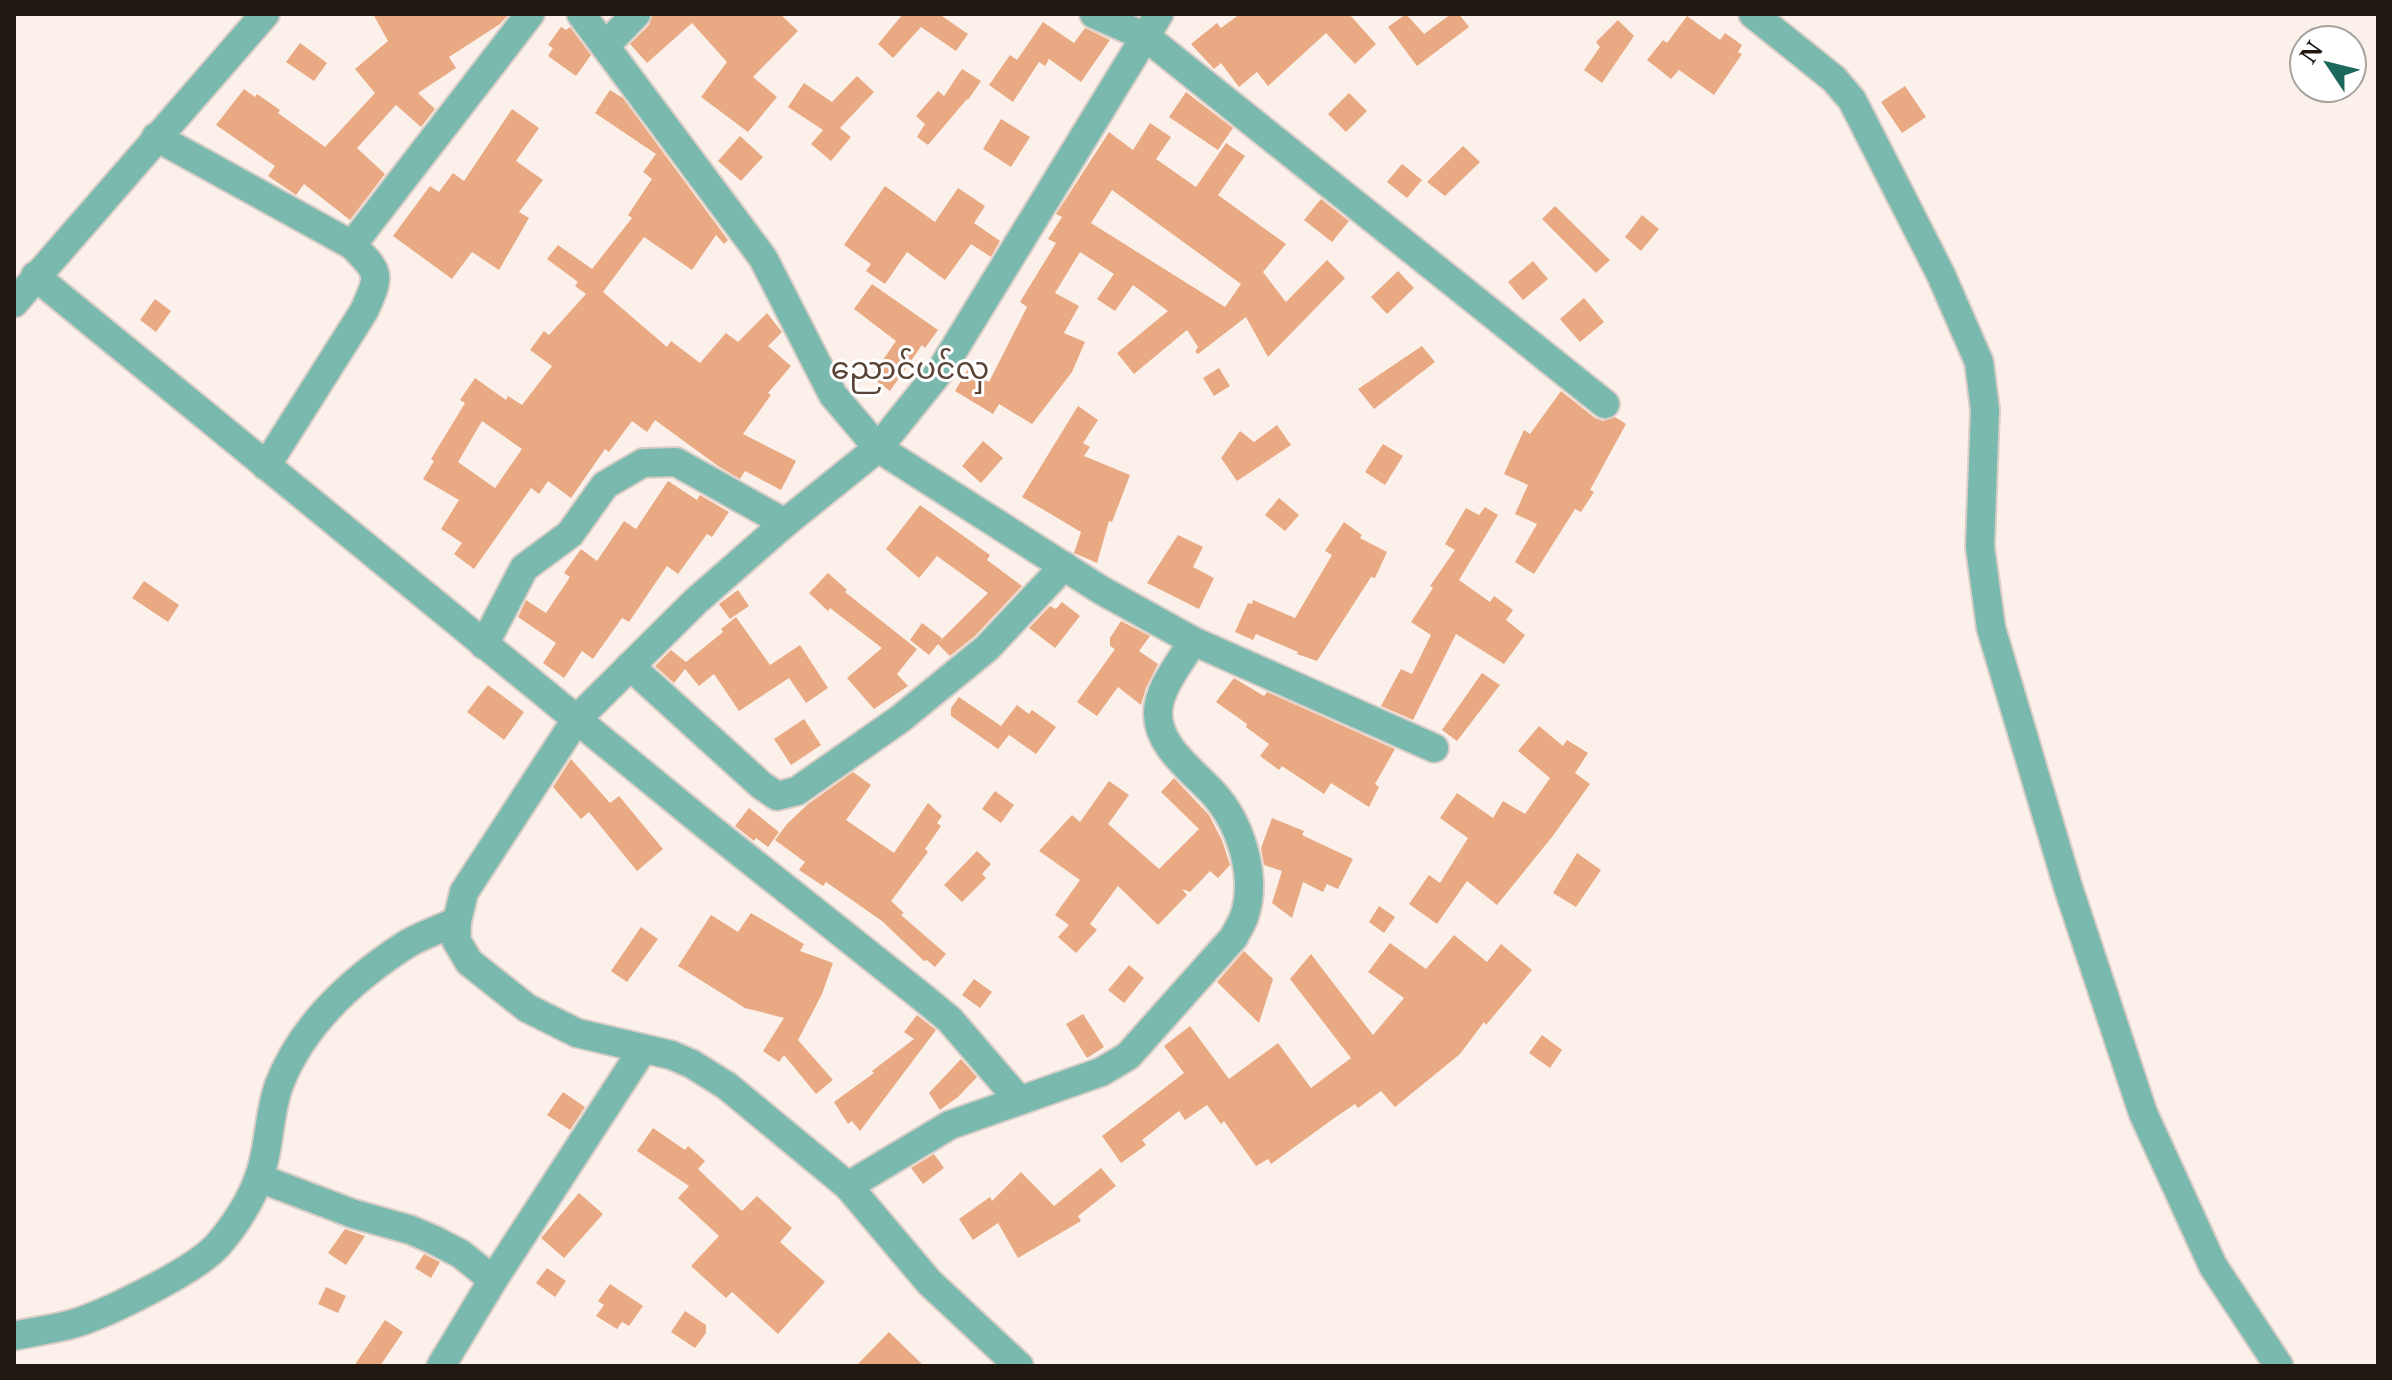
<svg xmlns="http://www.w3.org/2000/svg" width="2392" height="1380" viewBox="0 0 2392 1380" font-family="'Libre Baskerville','Noto Sans Myanmar',serif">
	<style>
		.building { fill: #e9aa83; fill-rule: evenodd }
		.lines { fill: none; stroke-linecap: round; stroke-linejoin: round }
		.minor-casing { stroke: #d9cec7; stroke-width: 32 }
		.minor { stroke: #7abaae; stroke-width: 28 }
		.labels { text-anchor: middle; stroke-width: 6; stroke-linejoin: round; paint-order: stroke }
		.quarter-label { font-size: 30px; fill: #594336; stroke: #fff }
	</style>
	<rect width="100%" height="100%" fill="#fcf1ea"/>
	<g class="building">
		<polygon points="373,14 509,14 500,24 449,57 456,68 418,93 435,109 421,127 396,105 357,148 385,174 350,220 304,184 296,195 268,176 275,166 216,125 244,89 255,97 257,94 280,110 278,113 325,147 375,93 355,69 388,41"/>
		<polygon points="653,14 780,14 798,31 753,77 777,97 748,132 701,97 727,62 692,23 647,63 630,44 649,25"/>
		<polygon points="903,14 939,14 968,34 956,51 921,27 893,58 878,44"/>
		<polygon points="1240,14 1349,14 1376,44 1355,64 1326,33 1268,86 1257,72 1239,87 1221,63 1214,69 1191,44 1217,23 1221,28"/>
		<polygon points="1406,14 1424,34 1451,14 1459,14 1469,27 1417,66 1388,27"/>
		<polygon points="1687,16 1720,40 1725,33 1742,45 1738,52 1742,54 1714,95 1679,70 1671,79 1647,60 1663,40 1667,43"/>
		<polygon points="1618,20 1634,36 1602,83 1584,70 1600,47 1596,42"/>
		<polygon points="1043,22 1074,43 1085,28 1110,40 1081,82 1049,59 1045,66 1039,62 1013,102 989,85 1010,55 1017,60"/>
		<polygon points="561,27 566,30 570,27 591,55 576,76 548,56 553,48 548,45"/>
		<polygon points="300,43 327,63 314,81 286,62"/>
		<polygon points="962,69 981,81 968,100 967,99 928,145 917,137 925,124 916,116 938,91 944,96"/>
		<polygon points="857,76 874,92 840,128 851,137 831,161 811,144 823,130 788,107 804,83 832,102"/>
		<polygon points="1905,86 1926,117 1902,133 1881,102"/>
		<path d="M610,90L623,98L728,240L724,244L716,235L692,270L644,237L603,292L667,347L671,341L700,363L726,333L738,342L767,313L782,332L768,346L791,366L768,393L771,395L743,434L796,461L781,490L745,471L740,479L718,466L655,420L647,432L632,421L609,452L605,449L571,498L548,481L539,494L531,488L474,569L454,554L462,543L441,529L459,500L423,479L434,461L431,459L465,403L460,400L475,378L506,400L508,396L522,405L552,366L530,350L544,331L549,335L586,294L575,286L578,282L547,259L558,245L592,269L632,218L628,215L652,179L643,172L656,154L595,113ZM482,421L522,449L495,488L458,462Z"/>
		<polygon points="1186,92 1233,128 1218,150 1169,117"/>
		<polygon points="1349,93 1367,111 1346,132 1328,114"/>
		<polygon points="512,109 539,128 516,161 543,180 519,212 529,218 499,270 472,252 452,279 393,236 430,186 439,192 453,173 464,181"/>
		<polygon points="1001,119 1030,137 1011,167 983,149"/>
		<path d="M1150,123L1171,137L1156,159L1196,187L1226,143L1245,156L1218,195L1286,244L1263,272L1286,302L1327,260L1345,278L1268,357L1246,317L1198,354L1195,352L1198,347L1187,330L1134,374L1117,353L1168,311L1133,285L1115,311L1097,299L1114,274L1080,252L1055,293L1079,306L1064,333L1085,342L1072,372L1032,424L999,404L993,414L955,391L968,369L989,382L1027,307L1020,302L1056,243L1048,239L1062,217L1056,214L1109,132L1133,150ZM1112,190L1241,284L1225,307L1091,223Z"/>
		<polygon points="740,136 763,157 741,181 718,161"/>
		<polygon points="1463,146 1480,162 1445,196 1427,182"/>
		<polygon points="1402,164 1422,180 1407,198 1387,182"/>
		<polygon points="885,186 935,222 958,188 985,206 974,223 1000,241 991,257 971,244 945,280 907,252 885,284 866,271 871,264 844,245"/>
		<polygon points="1321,199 1349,221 1332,242 1304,220"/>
		<polygon points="1555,206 1610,260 1596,273 1542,219"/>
		<polygon points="1642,215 1659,229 1641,251 1625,237"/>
		<polygon points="1533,261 1548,279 1523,300 1508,282"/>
		<polygon points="1398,271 1414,288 1387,314 1371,297"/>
		<polygon points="872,284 938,330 925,348 922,345 890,391 871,377 896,341 854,309"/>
		<polygon points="1584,298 1604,322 1580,342 1560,319"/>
		<polygon points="155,299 171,311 156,332 140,320"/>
		<polygon points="1422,346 1435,362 1374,409 1358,389"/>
		<polygon points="1219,368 1230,386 1214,396 1203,378"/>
		<polygon points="1561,391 1595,418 1603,421 1615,417 1626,424 1590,490 1594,492 1581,512 1575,509 1534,574 1515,562 1537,524 1515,514 1528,485 1504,474 1524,430 1530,434"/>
		<polygon points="1078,406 1098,420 1083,443 1090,447 1084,456 1130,475 1112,522 1109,521 1097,563 1074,553 1081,532 1022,497"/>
		<polygon points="1277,425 1291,445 1237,481 1221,458 1240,431 1254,442"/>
		<polygon points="983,441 1003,458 981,483 962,466"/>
		<polygon points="1383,444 1403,456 1385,485 1365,472"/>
		<polygon points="668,481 697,500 700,495 729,512 712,537 707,534 678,574 667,566 629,622 622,618 593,659 582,651 564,678 543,663 556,643 518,617 526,600 546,613 570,577 564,573 581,549 597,561 624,521 636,529"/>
		<polygon points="1279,498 1299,515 1285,531 1265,515"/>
		<polygon points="920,505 990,555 987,560 1022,586 975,636 950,656 938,644 929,655 910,640 922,623 942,638 939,642 988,593 937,556 919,578 886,549"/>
		<polygon points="1485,507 1498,515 1459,580 1490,602 1494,596 1513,610 1506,620 1525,635 1504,664 1456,634 1413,720 1381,706 1401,669 1412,674 1431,635 1411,622 1433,588 1430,586 1455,550 1445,544 1466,508 1479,515"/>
		<polygon points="1344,522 1362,535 1360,538 1387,552 1375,578 1371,577 1317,661 1297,654 1298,652 1256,634 1253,640 1235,632 1248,603 1252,604 1253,600 1295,618 1332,555 1325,551"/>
		<polygon points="1178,535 1203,547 1193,567 1214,578 1199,609 1147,583"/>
		<polygon points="828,573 847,590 845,592 917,649 897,674 908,686 874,709 847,678 882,648 830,608 828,611 809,593"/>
		<polygon points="144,581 179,605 168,622 132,598"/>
		<polygon points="738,590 749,606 730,619 719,604"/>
		<polygon points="1062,602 1080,616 1055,648 1029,628 1050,606 1056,609"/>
		<polygon points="736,617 770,665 800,645 828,688 806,703 789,678 739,711 714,674 699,686 685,669 674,683 655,666 671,650 686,662 723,632 721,629"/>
		<polygon points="1121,621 1150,636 1139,651 1158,664 1146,688 1141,705 1118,687 1097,716 1077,702 1115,649 1110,646 1110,638"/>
		<polygon points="1482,673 1500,685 1457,741 1442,730"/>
		<polygon points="1234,678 1264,696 1267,692 1395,749 1375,784 1379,787 1369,807 1331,783 1324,794 1282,766 1279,770 1260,756 1269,744 1246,727 1247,724 1216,702"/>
		<polygon points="488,685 524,712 504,740 467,712"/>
		<polygon points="959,697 1001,726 1017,705 1029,714 1032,710 1056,727 1036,754 1009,735 998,749 951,716 951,708"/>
		<polygon points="804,719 821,745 791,765 774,739"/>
		<polygon points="1539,726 1563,746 1567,740 1588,753 1575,773 1590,784 1552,837 1497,905 1467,881 1437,924 1409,904 1429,875 1440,883 1468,838 1440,818 1457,793 1493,818 1503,801 1525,814 1550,778 1518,751"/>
		<polygon points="571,759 610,803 619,796 663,849 637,871 589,812 581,819 553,787"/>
		<polygon points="853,772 871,785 846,820 894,853 928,803 942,816 937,823 941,826 925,849 928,852 891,901 904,913 901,915 946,954 935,967 927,960 924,961 882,921 826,882 823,886 799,870 805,862 775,840 787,824 808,804"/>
		<polygon points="1174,778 1209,815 1222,840 1230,865 1218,878 1210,871 1190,892 1182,889 1187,895 1158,925 1118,886 1090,924 1097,930 1076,953 1058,937 1069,925 1055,915 1080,880 1039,851 1072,815 1080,822 1109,781 1129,795 1108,824 1159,869 1199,829 1161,792"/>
		<polygon points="995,791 1014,805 1001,823 982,809"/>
		<polygon points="749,808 779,832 768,847 756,838 754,841 735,826"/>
		<polygon points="1272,818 1304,831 1302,835 1353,859 1338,889 1327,884 1323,892 1303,882 1292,918 1272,903 1282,871 1264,865 1261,848"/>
		<polygon points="977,851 991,864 982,874 986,878 962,902 944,885"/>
		<polygon points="1577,853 1601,870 1576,907 1553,893"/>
		<polygon points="1379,906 1395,917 1384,933 1369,922"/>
		<polygon points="751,913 804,944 800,951 833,963 822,994 798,1040 833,1080 816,1094 784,1055 779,1062 763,1051 784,1018 745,1008 678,966 711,915 738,932"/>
		<polygon points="641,927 658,939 627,982 611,971"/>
		<polygon points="1454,935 1487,962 1501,944 1532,970 1486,1025 1484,1022 1460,1054 1395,1107 1381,1091 1358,1108 1355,1104 1333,1119 1271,1164 1268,1159 1256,1166 1224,1121 1221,1124 1207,1105 1185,1120 1179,1111 1142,1140 1146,1145 1121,1163 1102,1136 1184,1073 1164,1046 1190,1026 1229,1079 1278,1043 1311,1088 1351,1058 1290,979 1311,954 1373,1035 1404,998 1368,972 1390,943 1426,969"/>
		<polygon points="1244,951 1273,979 1259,1023 1217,982"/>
		<polygon points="1129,965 1144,978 1124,1003 1108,990"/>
		<polygon points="974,979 992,992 980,1008 962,995"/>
		<polygon points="1083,1014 1104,1047 1087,1058 1066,1024"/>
		<polygon points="917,1015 936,1030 860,1131 852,1121 848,1124 834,1102 874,1073 872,1071 914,1039 904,1032"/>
		<polygon points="1542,1035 1562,1050 1550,1068 1529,1053"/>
		<polygon points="961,1059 977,1077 958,1097 940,1110 929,1093"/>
		<polygon points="563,1092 585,1107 570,1130 547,1115"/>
		<polygon points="653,1128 685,1150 688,1146 705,1161 698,1169 742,1211 757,1196 792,1228 780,1242 825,1282 778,1334 732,1292 726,1298 691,1266 719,1236 678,1198 689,1186 637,1151"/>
		<polygon points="934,1154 944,1168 923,1184 911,1168"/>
		<polygon points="1101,1168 1116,1186 1078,1216 1081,1221 1018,1258 998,1223 973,1240 959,1219 990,1197 992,1201 1021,1172 1054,1206"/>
		<polygon points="579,1193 603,1214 564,1258 541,1238"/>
		<polygon points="345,1229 365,1236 346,1265 328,1253"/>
		<polygon points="424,1254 440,1262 431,1278 415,1268"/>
		<polygon points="547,1268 566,1281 555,1297 536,1283"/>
		<polygon points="610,1284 643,1306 629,1326 622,1322 617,1329 596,1316 604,1305 598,1301"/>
		<polygon points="326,1287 346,1296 338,1313 318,1304"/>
		<polygon points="685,1311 706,1325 706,1333 695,1348 671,1332"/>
		<polygon points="385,1320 403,1332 380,1366 354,1366"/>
		<polygon points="889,1332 924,1366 856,1366"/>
	</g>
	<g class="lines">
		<defs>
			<g id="minor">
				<polyline points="581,14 763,258 833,395 878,448 1101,590 1193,641 1434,748"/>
				<polyline points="1094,14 1146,37 1605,404"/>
				<polyline points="1753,14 1834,79 1852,100 1941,275 1979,362 1985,410 1980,547 1991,628 2068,887 2143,1113 2213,1266 2279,1366"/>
				<polyline points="606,45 636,14"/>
				<path d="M156,137L352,245C380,273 381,274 364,311L266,466"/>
				<polyline points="352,245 530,14"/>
				<polyline points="35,276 702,822 926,1000 950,1020 1019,1100"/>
				<polyline points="14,303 265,14"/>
				<polyline points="484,645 524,568 570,534 605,485 643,463 676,462 785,523"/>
				<polyline points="630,666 761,785 777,796 797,791 900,719 987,648 1064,566"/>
				<polyline points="259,1178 354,1214 411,1230 434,1240 461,1254 493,1280"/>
				<path d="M848,1186L950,1125L1101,1072L1128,1056L1234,937C1237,930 1243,922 1245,914C1257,875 1240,822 1213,793C1193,771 1157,746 1158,713C1158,688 1181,662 1193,641"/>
				<path d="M14,1336C35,1331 58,1329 79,1322C111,1311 194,1271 217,1246C233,1228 250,1202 258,1180C270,1150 268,1115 279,1085C302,1025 354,978 407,944C422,935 441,929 457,921"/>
				<polyline points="441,1366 493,1280 643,1049"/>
				<polyline points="1019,1366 929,1282 848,1186 727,1086 692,1064 671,1055 577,1033 527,1008 469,962 456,940 457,921 464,892 576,720 696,601 785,523 878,448 943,367 1159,14"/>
			</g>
		</defs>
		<use href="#minor" class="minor-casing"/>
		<use href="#minor" class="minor"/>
	</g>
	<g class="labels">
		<g class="quarter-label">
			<text x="910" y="379">ညောင်ပင်လှ</text>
		</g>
	</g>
	<rect width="2392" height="1380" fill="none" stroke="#201711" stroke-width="32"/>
	<g transform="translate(2328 64) rotate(305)"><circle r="38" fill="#ffffff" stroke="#a6a2a0" stroke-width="2"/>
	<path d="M0-6L14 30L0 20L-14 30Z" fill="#1e675c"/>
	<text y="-12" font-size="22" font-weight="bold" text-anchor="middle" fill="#201711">N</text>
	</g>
</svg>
